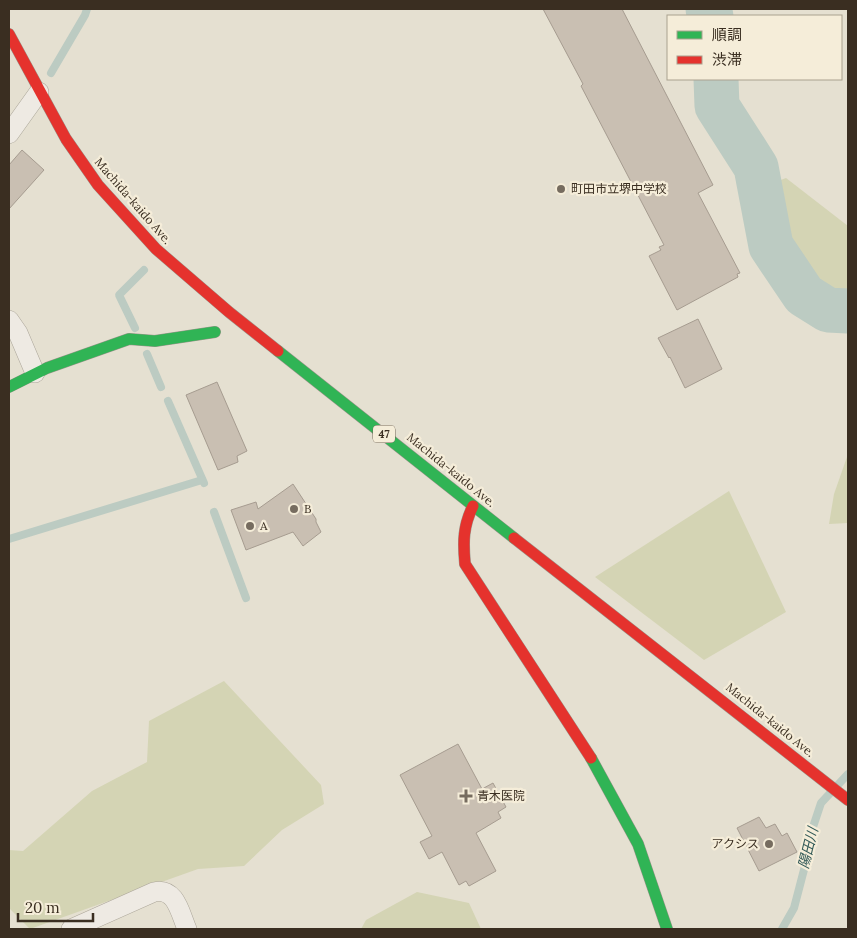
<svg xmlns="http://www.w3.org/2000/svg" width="857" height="938" viewBox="0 0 857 938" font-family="Lora,'Noto Sans JP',serif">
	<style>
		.green { fill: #d4d4b4 }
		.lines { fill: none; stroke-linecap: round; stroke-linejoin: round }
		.stream { stroke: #bccbc2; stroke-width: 8 }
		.river { stroke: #bccbc2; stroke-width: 45 }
		.building { fill: #c9bfb2; stroke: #a69c90 }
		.street-casing { stroke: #aba599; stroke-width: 20 }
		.fast-casing { stroke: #9a948a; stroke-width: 12 }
		.jam-casing { stroke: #9a948a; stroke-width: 12 }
		.street { stroke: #eeeae3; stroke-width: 19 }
		.fast { stroke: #30b455; stroke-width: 11 }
		.jam { stroke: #e5322d; stroke-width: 11 }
		.poi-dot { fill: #766c5f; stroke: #f5edd9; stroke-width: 2 }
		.labels { text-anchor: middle; stroke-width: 4.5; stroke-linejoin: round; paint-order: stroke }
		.shield { fill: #f5edd9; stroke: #726758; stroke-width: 1 }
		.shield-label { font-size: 11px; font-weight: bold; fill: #3a2e21 }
		.poi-label { font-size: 12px; fill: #3a2e21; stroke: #f5edd9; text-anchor: start }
		.street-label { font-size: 12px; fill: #3a2e21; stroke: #f5edd9 }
		.water-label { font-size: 14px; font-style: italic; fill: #315957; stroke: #f5edd9 }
	</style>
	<rect width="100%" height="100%" fill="#e5e0d1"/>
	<g class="green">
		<polygon points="786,178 848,226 848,313 827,300 788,249 770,184"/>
		<polygon points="848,454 848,523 829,524 834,494"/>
		<polygon points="729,491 786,612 704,660 595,577"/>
		<polygon points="224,681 321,785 324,804 282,830 244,866 198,869 30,929 9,908 9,850 23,851 92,791 147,762 149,721"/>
		<polygon points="417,892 469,903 481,929 361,929 366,920"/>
	</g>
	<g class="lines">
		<g class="stream">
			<polyline points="51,73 85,15 87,9"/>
			<polyline points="135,328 119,295 144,270"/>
			<polyline points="147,354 161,387"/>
			<polyline points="168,401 204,483"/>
			<polyline points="214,512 246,598"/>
			<polyline points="9,539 202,480"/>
			<polyline points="782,929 794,908 806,862 809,839 821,803 848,774"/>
		</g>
		<g class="river">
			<polyline points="708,9 711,16"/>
			<polyline points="716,79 717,106 756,167 771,246 804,295 828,310 848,311"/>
		</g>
	</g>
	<g class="building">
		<polygon points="543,9 622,9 713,185 698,193 740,273 737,274 738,277 677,310 649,256 661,250 659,247 664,245 581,86 583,84"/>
		<polygon points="22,150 44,170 9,209 9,165"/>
		<polygon points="698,319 722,369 685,388 670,357 669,358 658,338"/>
		<polygon points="217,382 247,451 237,456 238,462 218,470 186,395"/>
		<polygon points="293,484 316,519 316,522 321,532 303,546 293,532 246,550 231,510 256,502 258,509"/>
		<polygon points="458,744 482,789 493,783 506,807 498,812 501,818 476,833 496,871 469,886 466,881 459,885 442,852 429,859 420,842 432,836 400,775"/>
		<polygon points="759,817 766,828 775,824 782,836 787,833 797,852 759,871 737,828"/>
	</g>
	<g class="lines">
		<defs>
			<g id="street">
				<polyline points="9,134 39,92"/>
				<polyline points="9,320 18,333 35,373"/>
				<path d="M71,929L154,892C176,887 180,913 187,929"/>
			</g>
			<g id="fast">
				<polyline points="278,351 514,538"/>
				<polyline points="9,387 47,368 129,339 155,341 215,332"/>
				<polyline points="591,758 638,844 667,929"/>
			</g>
			<g id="jam">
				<polyline points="9,34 66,139 98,185 156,249 229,312 278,351"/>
				<path d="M473,506C463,526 463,542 465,564L591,758"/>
				<polyline points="514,538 848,800"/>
			</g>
		</defs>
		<use href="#street" class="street-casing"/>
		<use href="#fast" class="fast-casing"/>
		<use href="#jam" class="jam-casing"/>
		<use href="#street" class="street"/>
		<use href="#fast" class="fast"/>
		<use href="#jam" class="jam"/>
	</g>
	<g class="poi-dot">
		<circle cx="561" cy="189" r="5"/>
		<circle cx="294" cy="509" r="5"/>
		<circle cx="250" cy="526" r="5"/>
		<path d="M463.5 788.5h5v5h5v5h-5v5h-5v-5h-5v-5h5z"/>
		<circle cx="769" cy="844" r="5"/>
	</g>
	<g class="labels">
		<rect class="shield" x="373" y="425.5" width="22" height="17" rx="4"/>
		<g class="shield-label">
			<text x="384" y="438">47</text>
		</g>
		<g class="poi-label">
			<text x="571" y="193">町田市立堺中学校</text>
			<text x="304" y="513">B</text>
			<text x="260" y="530">A</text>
			<text x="477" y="800">青木医院</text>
			<text x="759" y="848" text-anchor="end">アクシス</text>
		</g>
		<g class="street-label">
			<text transform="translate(133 201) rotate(49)" y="4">Machida-kaido Ave.</text>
			<text transform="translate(451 470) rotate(39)" y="4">Machida-kaido Ave.</text>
			<text transform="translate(770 720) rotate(39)" y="4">Machida-kaido Ave.</text>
		</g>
		<g class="water-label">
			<text transform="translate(808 848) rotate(-76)" y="5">陽田川</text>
		</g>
	</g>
	<rect width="857" height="938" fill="none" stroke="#3a2e21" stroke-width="20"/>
	<rect x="667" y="15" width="175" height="65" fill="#f5edd9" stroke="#aaa18f"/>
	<rect x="677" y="31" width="25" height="8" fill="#30b455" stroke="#aaa18f"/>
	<text x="712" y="40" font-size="15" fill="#3a2e21">順調</text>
	<rect x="677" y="56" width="25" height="8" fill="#e5322d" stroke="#aaa18f"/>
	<text x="712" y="65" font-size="15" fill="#3a2e21">渋滞</text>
	<path d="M18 913v8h75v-8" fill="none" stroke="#3a2e21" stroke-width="2.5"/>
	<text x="25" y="913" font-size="15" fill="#3a2e21" stroke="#f5edd9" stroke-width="4" paint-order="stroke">20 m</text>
</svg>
